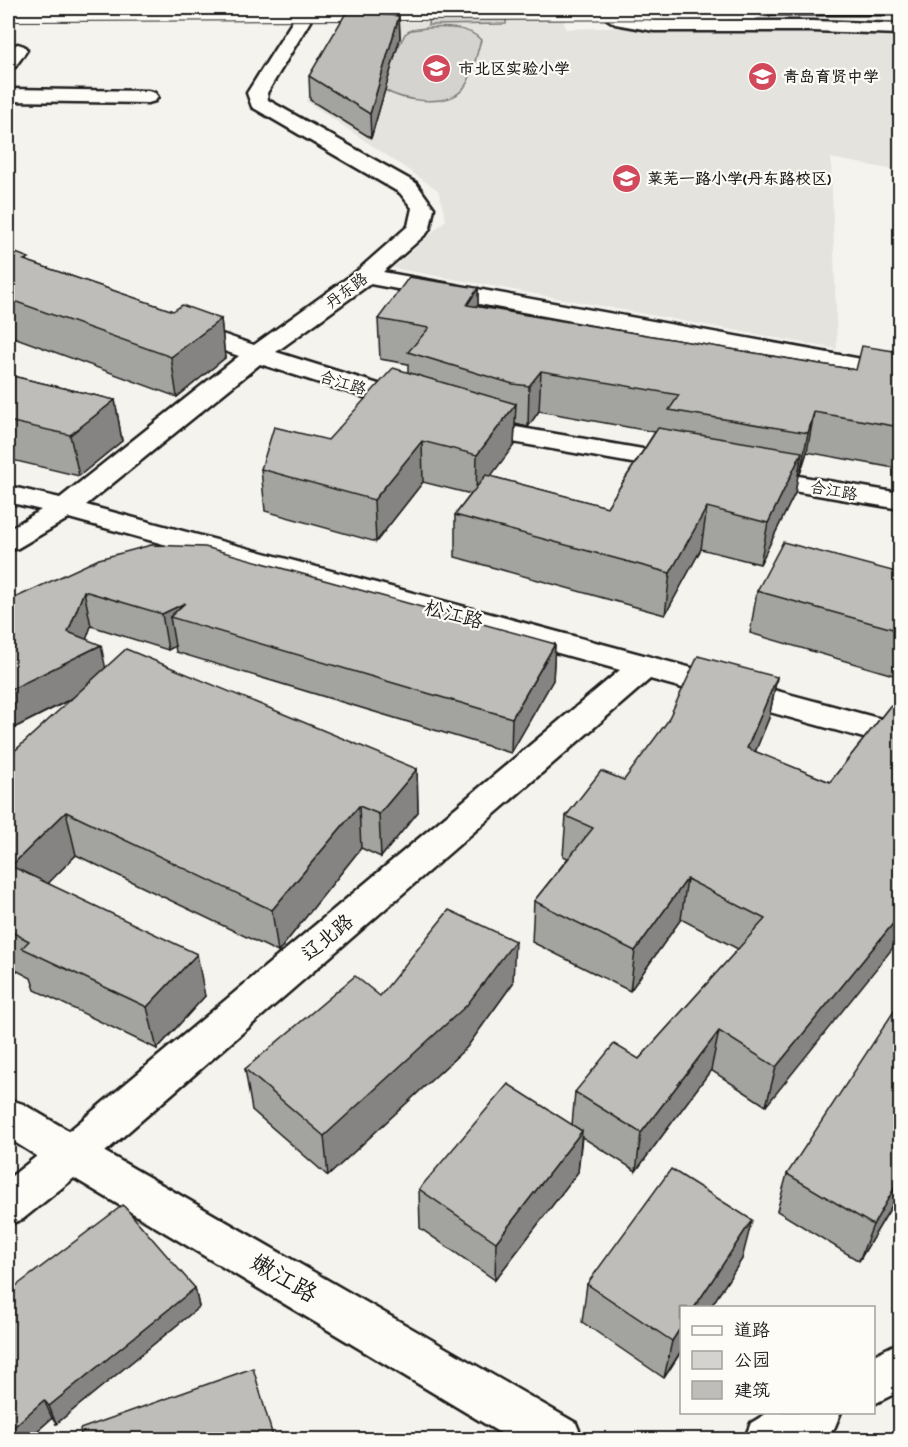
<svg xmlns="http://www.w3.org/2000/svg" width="908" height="1447" viewBox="0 0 908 1447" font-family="Dekko,'LXGW WenKai TC',sans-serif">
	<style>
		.built { fill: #e4e3de }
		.green { fill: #d4d3cf; stroke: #787876; stroke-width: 1.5 }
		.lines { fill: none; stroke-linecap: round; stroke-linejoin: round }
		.minor-casing { stroke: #1c1c1c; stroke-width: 5 }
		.major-casing { stroke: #1c1c1c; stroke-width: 5 }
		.highway-casing { stroke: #1c1c1c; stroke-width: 5 }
		.minor { fill: #fdfcf7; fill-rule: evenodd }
		.major { fill: #fdfcf7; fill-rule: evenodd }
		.highway { fill: #fdfcf7; fill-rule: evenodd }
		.highway-bridge-casing { stroke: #1c1c1c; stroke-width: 22; stroke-linecap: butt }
		.highway-bridge { stroke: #fdfcf7; stroke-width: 20 }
		.wall { fill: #a3a3a0; stroke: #1c1c1c; stroke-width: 1.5; fill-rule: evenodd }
		.shaded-wall { fill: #858482; stroke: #1c1c1c; stroke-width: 1.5 }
		.building { fill: #bebdba; stroke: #1c1c1c; stroke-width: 1.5 }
		.labels { text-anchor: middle; stroke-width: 4.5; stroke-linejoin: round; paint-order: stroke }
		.far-poi-label { font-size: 16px; font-weight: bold; fill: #1c1c1c; stroke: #fdfcf7; text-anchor: start }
		.far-street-label { font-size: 16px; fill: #1c1c1c; stroke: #fdfcf7 }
		.street-label { font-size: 20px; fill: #1c1c1c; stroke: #fdfcf7 }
		.near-street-label { font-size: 24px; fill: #1c1c1c; stroke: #fdfcf7 }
	</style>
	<rect width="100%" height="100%" fill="#f4f3ee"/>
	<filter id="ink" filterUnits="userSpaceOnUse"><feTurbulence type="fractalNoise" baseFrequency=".0167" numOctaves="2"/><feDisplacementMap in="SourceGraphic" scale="12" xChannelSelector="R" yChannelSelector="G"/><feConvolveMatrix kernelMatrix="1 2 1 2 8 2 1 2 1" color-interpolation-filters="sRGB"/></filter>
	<g filter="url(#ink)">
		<polygon class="built" points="424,8 563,8 565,29 629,27 900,32 900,171 831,158 837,349 393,268 446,220 438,190 306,101 351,22 423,22"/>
		<g class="green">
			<polygon points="430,8 507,8 506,24 428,25"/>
			<path d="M426,28C444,27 469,26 481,40C476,55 473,77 463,89C447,108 402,101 383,89L381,80L405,34L411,30Z"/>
		</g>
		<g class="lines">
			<defs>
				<g id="minor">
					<polygon points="301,8 318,8 267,93 268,100 416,183 434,208 430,228 427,233 383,272 900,366 900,381 370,284 276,352 423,398 427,404 423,410 414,412 405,410 260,364 86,505 900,724 900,748 650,679 105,1152 576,1423 583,1440 512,1440 74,1178 23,1219 8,1225 8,1179 37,1156 8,1138 8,1099 23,1104 69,1131 620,670 69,518 18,548 8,551 8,530 41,510 8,502 8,486 60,498 239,356 172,333 169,328 172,323 181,321 190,323 254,345 357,271 408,226 412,208 400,193 252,107 247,93"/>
					<path d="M18,44L24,46L27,50L15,67L8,68C8,57 5,48 18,44Z"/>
					<polygon points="8,89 148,91 155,93 158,97 155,101 148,103 8,101"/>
					<polygon points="472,415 510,426 683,456 693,458 697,464 693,470 683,472 507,441 463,429 459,423 463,417"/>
					<polygon points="751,468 900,493 900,509 741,482 737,476 741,470"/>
				</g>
				<g id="major">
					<polygon points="594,8 613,8 626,16 654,21 812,21 900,24 900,34 812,31 654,31 615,24 596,12"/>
					<polygon points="900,1342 900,1391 874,1404 874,1355"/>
					<polygon points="769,1412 841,1412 834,1429 816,1440 744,1440 751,1423"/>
				</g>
				<polygon id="highway" points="746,8 900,8 900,14 754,14 748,13"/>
			</defs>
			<use href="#minor" class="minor-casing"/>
			<use href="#major" class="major-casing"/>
			<use href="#highway" class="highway-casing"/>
			<use href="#minor" class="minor"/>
			<use href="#major" class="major"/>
			<use href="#highway" class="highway"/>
			<defs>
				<polyline id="highway-bridge" points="8,11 754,9"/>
			</defs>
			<use href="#highway-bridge" class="highway-bridge-casing"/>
			<use href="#highway-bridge" class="highway-bridge"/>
		</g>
		<g class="wall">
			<polygon points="399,16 400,38 371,138 310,100 309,76"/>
			<polygon points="8,250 30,262 173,311 221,319 225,358 177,397 8,335"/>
			<path d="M478,288V307L856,370L900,352V469L807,452L800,474L798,473L795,493L760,564L701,549L665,615L455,557V515L471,494L423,482L376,542L265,511L261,469L328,440L408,373V364L380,359L378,319ZM539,411L655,432L607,507L490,476L514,445L515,424L528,427Z"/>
			<polygon points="8,375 115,400 122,441 79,476 8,459"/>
			<polygon points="99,559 555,644 553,680 511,753 176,652 175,646 168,650 91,626 86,639 105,668 417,769 418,812 381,857 361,848 278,952 76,855 48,883 205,996 157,1049 35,990 31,978 8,966 8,757 72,699 8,731"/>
			<polygon points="900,573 900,677 750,633 757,591"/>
			<polygon points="777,677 769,718 755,752 830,782 890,706 766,1106 711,1070 636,1171 582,1137 578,1172 495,1280 420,1228 419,1189 572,1125 575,1092 639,1059 738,949 681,919 630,991 532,942 534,901 568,858 563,856 566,816 624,780"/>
			<polygon points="513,983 467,1047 328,1176 252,1110 245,1069 380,996"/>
			<polygon points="787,1174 900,1192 859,1261 777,1211"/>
			<polygon points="742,1259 664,1378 582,1322 587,1284"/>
			<polygon points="195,1288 199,1307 56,1424 52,1418 27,1440 8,1440 8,1292"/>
		</g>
		<g class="shaded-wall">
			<polygon points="399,16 400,38 371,138 370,114"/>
			<polygon points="478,288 478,327 467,305"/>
			<polygon points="221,319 225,358 177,397 171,357"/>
			<polygon points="541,371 539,411 528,427 529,386"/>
			<polygon points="115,400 122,441 79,476 70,435"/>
			<polygon points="516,404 514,445 476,496 477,455"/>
			<polygon points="814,412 807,452 800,474 808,433"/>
			<polygon points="422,441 423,482 376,542 374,500"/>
			<polygon points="802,452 795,493 760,564 768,523"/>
			<polygon points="707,507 701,549 665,615 670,573"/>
			<polygon points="84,591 91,626 81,655 101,645 108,680 8,731 8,691 68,632"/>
			<polygon points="185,603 170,617 175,646 168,650 162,614"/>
			<polygon points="555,644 553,680 511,753 512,718"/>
			<polygon points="777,677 769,718 740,789 747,748"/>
			<polygon points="417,769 418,812 381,857 379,814"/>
			<polygon points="359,806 361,848 278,952 272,910"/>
			<polygon points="66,812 76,855 24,908 11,866"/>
			<polygon points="687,879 681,919 630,991 635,951"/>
			<polygon points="900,915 900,939 766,1106 776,1067"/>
			<polygon points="515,941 513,983 467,1047 328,1176 324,1136"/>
			<polygon points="197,954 205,996 157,1049 147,1007"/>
			<polygon points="719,1031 711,1070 636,1171 641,1133"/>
			<polygon points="582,1131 578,1172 495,1280 496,1242"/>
			<polygon points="900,1178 900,1192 859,1261 873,1225"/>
			<polygon points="752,1220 742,1259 710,1308 694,1308"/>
			<polygon points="195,1288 199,1307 56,1424 49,1406"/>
			<polygon points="681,1327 681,1351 664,1378 672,1341"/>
			<polygon points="44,1400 52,1418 27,1440 8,1440 8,1432"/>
		</g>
		<g class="building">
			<polygon points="347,11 399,16 370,114 309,76"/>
			<polygon points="8,250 29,258 24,260 173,311 182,305 221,319 171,357 8,299"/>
			<polygon points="409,277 478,288 467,305 856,370 862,346 900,352 900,427 814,412 808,433 669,410 679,395 541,371 529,386 513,384 408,352 429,328 378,319"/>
			<polygon points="393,368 516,404 477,455 422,441 374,500 261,469 274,427 328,440"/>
			<polygon points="8,375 115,400 70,435 8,421"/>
			<polygon points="658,428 802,452 768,523 707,507 670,573 455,515 486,475 607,507"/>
			<polygon points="783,542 900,573 900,631 757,591"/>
			<polygon points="151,545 205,547 555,644 512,718 170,617 185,603 162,614 84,591 68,632 101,645 8,691 8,601 99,559"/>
			<polygon points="126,649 417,769 379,814 359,806 272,910 66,812 11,866 197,954 147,1007 22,948 29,941 8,930 8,757"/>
			<polygon points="698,656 777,677 747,748 830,782 890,706 900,711 900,915 776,1067 719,1031 641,1133 575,1092 614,1044 639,1059 765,919 687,879 635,951 534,901 593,828 566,816 601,771 624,780 667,722"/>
			<polygon points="449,910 515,941 467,1005 324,1136 245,1069 355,976 380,996"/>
			<polygon points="900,1002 900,1178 873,1225 787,1174"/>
			<polygon points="508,1084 582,1131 496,1242 419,1189"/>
			<polygon points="671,1169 752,1220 694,1308 681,1308 681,1327 672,1341 587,1284"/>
			<polygon points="123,1205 195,1288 49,1406 44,1400 8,1432 8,1292"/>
			<polygon points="253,1368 274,1440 82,1440 80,1429"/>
		</g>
	</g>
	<defs>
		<symbol id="school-disc" viewBox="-11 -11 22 22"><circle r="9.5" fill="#d1495b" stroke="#fdfcf7"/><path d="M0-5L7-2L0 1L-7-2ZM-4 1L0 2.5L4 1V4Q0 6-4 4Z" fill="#fff"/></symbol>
	</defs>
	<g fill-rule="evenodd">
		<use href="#school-disc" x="420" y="52" width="33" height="33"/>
		<use href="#school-disc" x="746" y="60" width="33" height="33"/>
		<use href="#school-disc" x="610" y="162" width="33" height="33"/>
	</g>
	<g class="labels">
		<g class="far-poi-label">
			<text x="458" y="74">市北区实验小学</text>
			<text x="783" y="82">青岛育贤中学</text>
			<text x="647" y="184">莱芜一路小学(丹东路校区)</text>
		</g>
		<g class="far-street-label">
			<text transform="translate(346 290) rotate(-37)" y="6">丹东路</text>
			<text transform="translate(343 382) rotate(17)" y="6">合江路</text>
			<text transform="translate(834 490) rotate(10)" y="6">合江路</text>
		</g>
		<g class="street-label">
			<text transform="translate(454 614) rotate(15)" y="7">松江路</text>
			<text transform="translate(327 937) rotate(-40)" y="7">辽北路</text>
		</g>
		<g class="near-street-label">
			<text transform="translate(284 1278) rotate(30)" y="8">嫩江路</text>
		</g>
	</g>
	<rect width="908" height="1447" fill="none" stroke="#fdfcf7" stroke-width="30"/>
	<rect x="15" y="15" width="878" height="1417" fill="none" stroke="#1c1c1c" stroke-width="2" filter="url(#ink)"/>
	<rect x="680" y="1306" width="195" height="108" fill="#fdfcf7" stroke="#a3a29f" stroke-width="1.5"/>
	<rect x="692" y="1326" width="30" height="9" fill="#fdfcf7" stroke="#a3a29f" stroke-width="1.5"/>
	<text x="734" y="1336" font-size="18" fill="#1c1c1c">道路</text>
	<rect x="692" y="1351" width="30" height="18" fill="#d4d3cf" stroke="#a3a29f" stroke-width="1.5"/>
	<text x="734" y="1366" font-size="18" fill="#1c1c1c">公园</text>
	<rect x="692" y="1381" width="30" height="18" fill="#bebdba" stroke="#a3a29f" stroke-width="1.5"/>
	<text x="734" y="1396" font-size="18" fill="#1c1c1c">建筑</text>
</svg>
